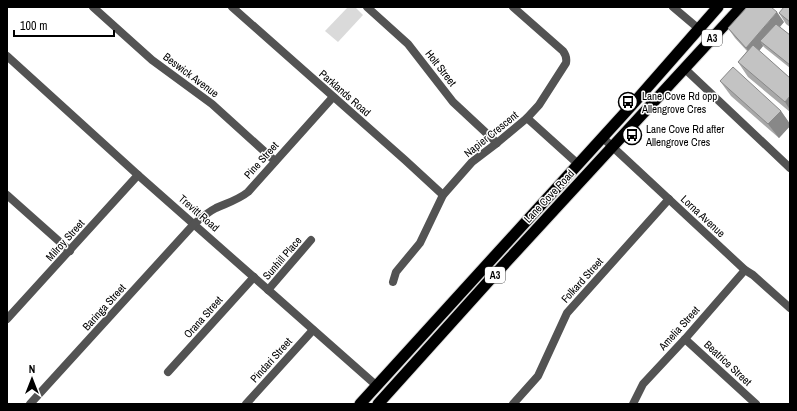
<svg xmlns="http://www.w3.org/2000/svg" width="797" height="411" viewBox="0 0 797 411" font-family="'Archivo Narrow',sans-serif">
	<style>
		.green { fill: #dadada }
		.lines { fill: none; stroke-linecap: round; stroke-linejoin: round }
		.trunk-casing { stroke: #dbdbdb; stroke-width: 13 }
		.minor { stroke: #535353; stroke-width: 8 }
		.trunk { stroke: #000; stroke-width: 11 }
		.wall { fill: #a8a8a8 }
		.shaded-wall { fill: #888 }
		.building { fill: #c3c3c3; stroke: #888 }
		.labels { text-anchor: middle; stroke-width: 3; stroke-linejoin: round; paint-order: stroke }
		.shield { fill: #fff; stroke: #4c4c4c; stroke-width: 1 }
		.shield-label { font-size: 10px; font-weight: bold; fill: #000 }
		.street-label { font-size: 11px; fill: #000; stroke: #fff }
		.poi-label { font-size: 11px; fill: #000; stroke: #fff; text-anchor: start }
	</style>
	<rect width="100%" height="100%" fill="#fff"/>
	<polygon class="green" points="348,7 355,7 363,15 338,42 325,31"/>
	<g class="lines">
		<defs>
			<g id="trunk">
				<polyline points="360,404 632,105 718,7"/>
				<polyline points="378,404 487,283 741,7"/>
			</g>
		</defs>
		<use href="#trunk" class="trunk-casing"/>
		<g class="minor">
			<polyline points="93,7 152,60 212,104 275,161"/>
			<polyline points="232,7 405,160 443,195"/>
			<polyline points="367,7 408,44 453,102 497,143"/>
			<polyline points="673,7 699,29"/>
			<polyline points="7,56 138,175 377,386"/>
			<polyline points="684,68 790,168"/>
			<polyline points="527,118 578,164"/>
			<polyline points="602,137 745,270 753,275 790,308"/>
			<polyline points="7,195 70,251"/>
			<path d="M393,282L396,272L420,243L443,195L472,162L497,143L527,118L539,105L566,63C567,58 566,55 563,51L513,7"/>
			<polyline points="268,290 311,240"/>
			<polyline points="7,319 138,175"/>
			<polyline points="685,339 756,404"/>
			<polyline points="168,372 254,277"/>
			<path d="M30,404L194,224C201,218 208,212 216,208C227,203 238,200 248,192L333,97"/>
			<polyline points="246,404 313,330"/>
			<polyline points="513,404 538,376 567,313 669,199"/>
			<polyline points="633,404 643,384 685,339 745,270"/>
		</g>
		<use href="#trunk" class="trunk"/>
	</g>
	<g class="wall">
		<polygon points="790,7 790,27 786,24 779,13"/>
		<polygon points="784,22 780,27 790,35 790,68 765,48 763,46 759,51 790,78 790,112 748,77 738,62 747,51 735,38 728,28"/>
		<polygon points="720,81 781,111 790,124 790,126 779,138 731,96"/>
	</g>
	<g class="shaded-wall">
		<polygon points="777,12 784,22 764,45 760,41 763,46 753,58 746,48"/>
		<polygon points="790,96 790,110 785,102"/>
		<polygon points="781,111 790,124 790,126 779,138 768,124"/>
	</g>
	<g class="building">
		<polygon points="747,7 771,7 777,12 746,48 728,28"/>
		<polygon points="784,7 790,7 790,22 779,13"/>
		<polygon points="776,24 790,35 790,65 760,41"/>
		<polygon points="753,45 790,78 790,96 785,102 738,62"/>
		<polygon points="733,67 781,111 768,124 720,81"/>
	</g>
	<defs>
		<symbol id="bus-ring" viewBox="-11 -11 22 22"><circle r="9.5" fill="#fff" stroke="#000" stroke-width="1.5"/><path d="M-5-6H5V4H4V6H2V4H-2V6H-4V4H-5ZM-3.5-4V0h7V-4ZM-3.5 1.2v1.5H-2V1.2ZM2 1.2v1.5H3.5V1.2Z" fill="#000"/></symbol>
	</defs>
	<g fill-rule="evenodd">
		<use href="#bus-ring" x="617" y="91" width="22" height="22"/>
		<use href="#bus-ring" x="621" y="124" width="22" height="22"/>
	</g>
	<g class="labels">
		<g class="shield">
			<rect x="702" y="30" width="20" height="16" rx="3"/>
			<rect x="485" y="267" width="20" height="16" rx="3"/>
		</g>
		<g class="shield-label">
			<text x="712" y="42">A3</text>
			<text x="495" y="279">A3</text>
		</g>
		<g class="street-label">
			<text transform="translate(441 68) rotate(52)" y="4">Holt Street</text>
			<text transform="translate(191 75) rotate(37)" y="4">Beswick Avenue</text>
			<text transform="translate(345 93) rotate(41)" y="4">Parklands Road</text>
			<text transform="translate(491 134) rotate(-39)" y="4">Napier Crescent</text>
			<text transform="translate(261 160) rotate(-48)" y="4">Pine Street</text>
			<text transform="translate(549 196) rotate(-47)" y="4">Lane Cove Road</text>
			<text transform="translate(199 213) rotate(41)" y="4">Trevitt Road</text>
			<text transform="translate(703 216) rotate(43)" y="4">Lorna Avenue</text>
			<text transform="translate(65 240) rotate(-48)" y="4">Milroy Street</text>
			<text transform="translate(282 258) rotate(-49)" y="4">Sunhill Place</text>
			<text transform="translate(582 280) rotate(-48)" y="4">Folkard Street</text>
			<text transform="translate(104 307) rotate(-48)" y="4">Baringa Street</text>
			<text transform="translate(203 317) rotate(-48)" y="4">Orana Street</text>
			<text transform="translate(679 328) rotate(-48)" y="4">Amelia Street</text>
			<text transform="translate(271 360) rotate(-48)" y="4">Pindari Street</text>
			<text transform="translate(728 363) rotate(43)" y="4">Beatrice Street</text>
		</g>
		<g class="poi-label">
			<text x="642" y="100">Lane Cove Rd opp<tspan x="642" dy="13">Allengrove Cres</tspan></text>
			<text x="646" y="133">Lane Cove Rd after<tspan x="646" dy="13">Allengrove Cres</tspan></text>
		</g>
	</g>
	<rect width="797" height="411" fill="none" stroke="#000000" stroke-width="16"/>
	<g transform="translate(32 379)" stroke="#ffffff" stroke-width="3" paint-order="stroke">
	<path d="M0-3L7 15L0 10L-7 15Z" fill="#000000"/>
	<text y="-6" font-size="11" font-weight="bold" text-anchor="middle" fill="#000000">N</text>
	</g>
	<path d="M14 30v6h100v-6" fill="none" stroke="#000000" stroke-width="2"/>
	<text x="20" y="30" font-size="12" fill="#000000" stroke="#ffffff" stroke-width="3" paint-order="stroke">100 m</text>
</svg>
